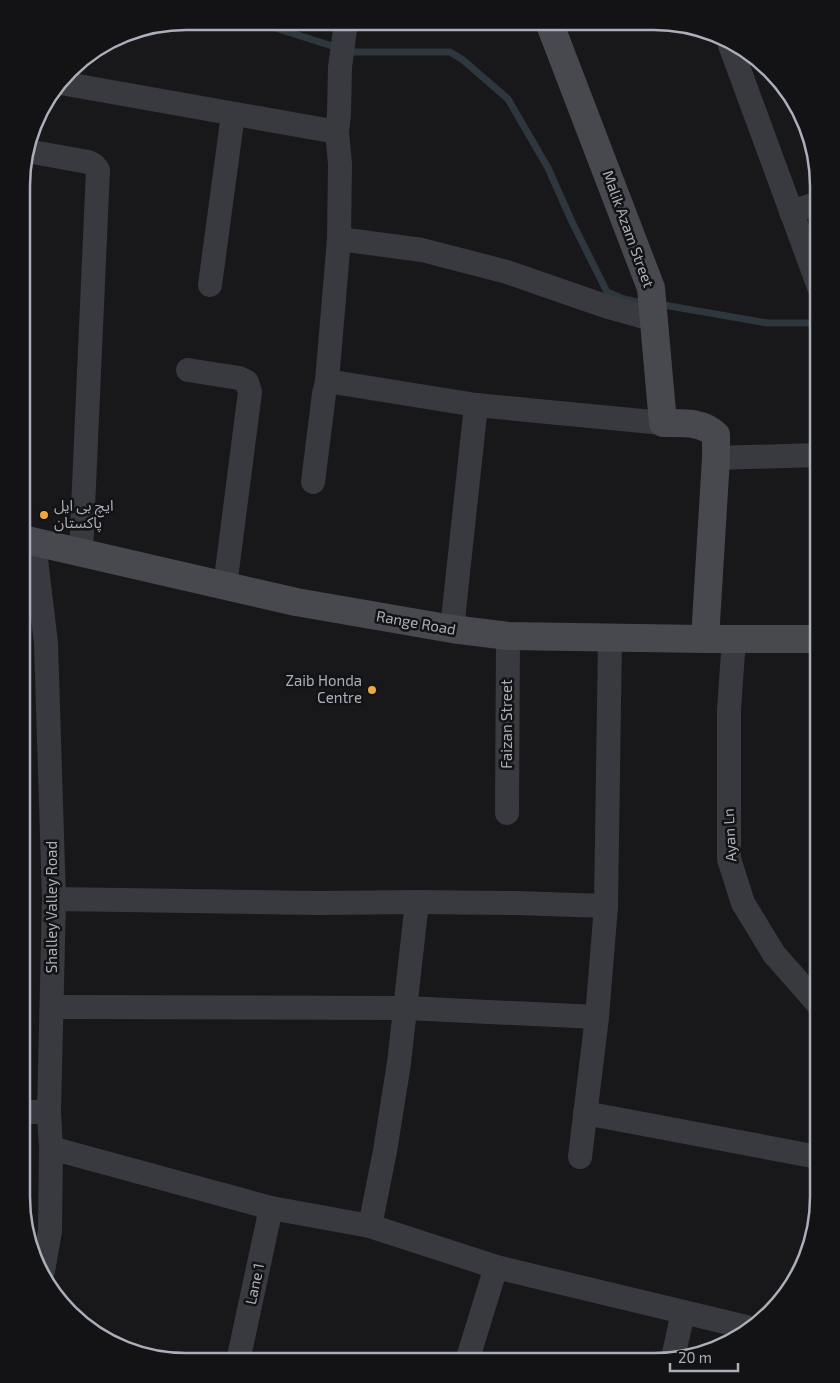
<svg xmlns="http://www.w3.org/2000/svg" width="840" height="1383" viewBox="0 0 840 1383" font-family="'Exo 2','Noto Sans Arabic',sans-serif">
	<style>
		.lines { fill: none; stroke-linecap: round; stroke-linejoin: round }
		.stream { stroke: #2e373d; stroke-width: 7 }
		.street { stroke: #393a3f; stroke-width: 24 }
		.secondary { stroke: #47494e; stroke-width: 28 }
		.poi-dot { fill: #eda93c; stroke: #131315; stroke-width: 2 }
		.labels { text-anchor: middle; stroke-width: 5; stroke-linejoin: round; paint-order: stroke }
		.street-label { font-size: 15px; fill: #aaafb9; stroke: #131315 }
		.poi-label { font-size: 15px; fill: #aaafb9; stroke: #131315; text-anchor: start }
		.rim { fill: none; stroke: #aaafb9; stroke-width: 2.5 }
	</style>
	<rect width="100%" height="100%" fill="#18181a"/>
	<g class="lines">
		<g class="stream">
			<polyline points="254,21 351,52 450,52 463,60 508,99 548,168 573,224 607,292 624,299 647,304"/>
			<polyline points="658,304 767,323 819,323"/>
		</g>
		<g class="street">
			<polyline points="730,45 819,287"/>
			<polyline points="61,83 337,132"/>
			<polyline points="27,151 88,162 94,165 98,170 81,553"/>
			<polyline points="791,212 819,203"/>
			<polyline points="339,239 422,250 507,272 605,306 655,320"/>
			<polyline points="210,285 233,114"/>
			<polyline points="188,370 239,378 247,382 250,392 225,586"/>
			<polyline points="327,381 476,405 663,423"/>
			<polyline points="716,458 819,455"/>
			<polyline points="313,482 324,394 327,381 339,239 340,164 337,132 339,114 340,67 346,22"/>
			<polyline points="34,543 46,643 54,899 49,1112 51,1148 50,1231 43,1271"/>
			<polyline points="452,629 476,405"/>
			<polyline points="734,639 729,709 729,859 743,903 774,954 818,1004"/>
			<polyline points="507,813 508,636"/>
			<polyline points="54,899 318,903 417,902 516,903 606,906"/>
			<polyline points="52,1007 406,1008 597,1017"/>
			<polyline points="21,1112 49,1112"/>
			<polyline points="585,1113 818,1157"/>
			<polyline points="51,1148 271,1208 370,1226 496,1267 746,1327"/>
			<polyline points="580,1157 597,1017 606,906 610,638"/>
			<polyline points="370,1226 385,1151 399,1063 417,902"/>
			<polyline points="673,1358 683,1312"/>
			<polyline points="238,1361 271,1208"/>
			<polyline points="467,1361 496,1267"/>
		</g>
		<g class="secondary">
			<path d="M549,22L651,288L663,423C681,423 702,421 716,435V458L705,639"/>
			<polyline points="22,539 296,602 452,629 508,636 705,639 819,639"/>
		</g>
	</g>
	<g class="poi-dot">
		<circle cx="44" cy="515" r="5"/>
		<circle cx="372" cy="690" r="5"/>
	</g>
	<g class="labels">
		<g class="street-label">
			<text transform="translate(628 229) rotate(70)" y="5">Malik Azam Street</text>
			<text transform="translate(416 623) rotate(10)" y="5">Range Road</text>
			<text transform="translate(507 724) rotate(-90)" y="5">Faizan Street</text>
			<text transform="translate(730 835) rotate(-93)" y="5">Ayan Ln</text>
			<text transform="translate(52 907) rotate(-90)" y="5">Shalley Valley Road</text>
			<text transform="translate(255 1284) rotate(-78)" y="5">Lane 1</text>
		</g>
		<g class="poi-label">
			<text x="54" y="511">ایچ بی ایل<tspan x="54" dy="17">پاکستان</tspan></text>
			<text x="362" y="686" text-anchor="end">Zaib Honda<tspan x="362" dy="17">Centre</tspan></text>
		</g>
	</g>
	<path d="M0 0H840V1383H0ZM186 30H654A156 156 0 0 1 810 186V1197A156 156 0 0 1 654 1353H186A156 156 0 0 1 30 1197V186A156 156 0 0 1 186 30Z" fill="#131315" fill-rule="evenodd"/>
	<path class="rim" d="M186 30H654A156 156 0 0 1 810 186V1197A156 156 0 0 1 654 1353H186A156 156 0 0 1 30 1197V186A156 156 0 0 1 186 30Z"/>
	<path d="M670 1363v8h68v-8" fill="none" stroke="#aaafb9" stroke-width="2.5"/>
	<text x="678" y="1363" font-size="15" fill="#aaafb9" stroke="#131315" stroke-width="4" paint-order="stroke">20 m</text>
</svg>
